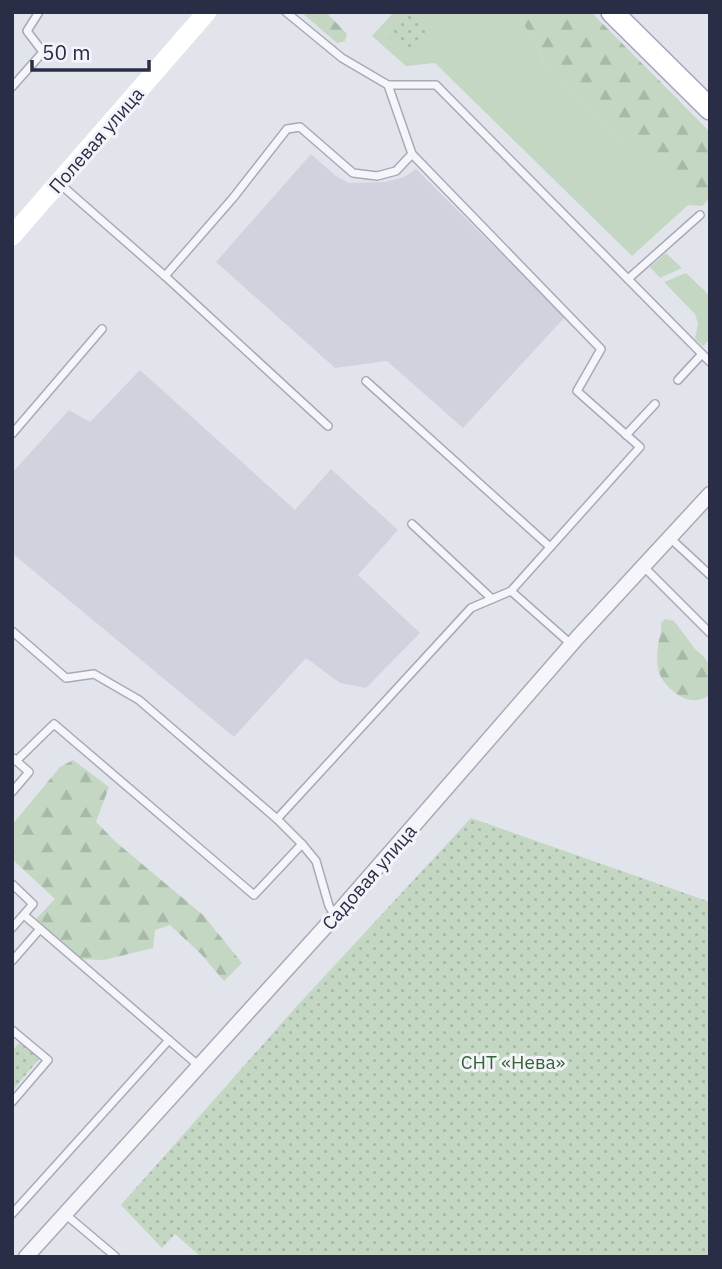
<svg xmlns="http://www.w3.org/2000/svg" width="722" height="1269" viewBox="0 0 722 1269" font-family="'IBM Plex Sans',sans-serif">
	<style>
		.built { fill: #d0d3de }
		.grass { fill: #c4d7c3 }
		.forest { fill: url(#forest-firs) }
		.park { fill: url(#park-dots) }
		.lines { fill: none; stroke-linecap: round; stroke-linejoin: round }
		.lane-casing { stroke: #a7aab7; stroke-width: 10 }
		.street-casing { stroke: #a7aab7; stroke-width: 17 }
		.primary-casing { stroke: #a1a6b9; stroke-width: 24 }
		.lane { stroke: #f6f6fa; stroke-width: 7 }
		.street { stroke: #f6f6fa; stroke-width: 14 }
		.secondary { stroke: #fff; stroke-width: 19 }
		.primary { stroke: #fff; stroke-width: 21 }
		.labels { text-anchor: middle; stroke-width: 6; stroke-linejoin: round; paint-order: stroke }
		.street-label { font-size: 19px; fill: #292e46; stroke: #f3f4f9 }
		.park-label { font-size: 19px; fill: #346334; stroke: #f3f4f9 }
	</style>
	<defs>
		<pattern id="forest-firs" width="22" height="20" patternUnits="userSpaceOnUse" patternTransform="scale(1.75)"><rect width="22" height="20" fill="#c4d7c3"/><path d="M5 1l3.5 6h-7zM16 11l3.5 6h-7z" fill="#a8b9a9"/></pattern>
		<pattern id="park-dots" width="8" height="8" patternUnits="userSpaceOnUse" patternTransform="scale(1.75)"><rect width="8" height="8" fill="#c4d7c3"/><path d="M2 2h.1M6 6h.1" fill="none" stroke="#a8b9a9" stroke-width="1.8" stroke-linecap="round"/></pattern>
	</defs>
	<rect width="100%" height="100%" fill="#e2e4ec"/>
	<g class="built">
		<polygon points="311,154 336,176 349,183 385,182 404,177 416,169 565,317 463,428 387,361 335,368 216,262"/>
		<polygon points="140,370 295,510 331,469 398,530 358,575 420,633 366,688 340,683 306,658 234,737 12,553 12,473 69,410 90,422"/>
	</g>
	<g class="grass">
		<polygon points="394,12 402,12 384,33 434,30 414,12 516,12 537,46 550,76 571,91 654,169 704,194 710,195 710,198 702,206 688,205 632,256 435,63 406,66 372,36"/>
		<polygon points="666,253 682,268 660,278 650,267"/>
		<polygon points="686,273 710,296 710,339 703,346 695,339 698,324 695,314 664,282"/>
	</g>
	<g class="forest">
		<polygon points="301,12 326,12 347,34 345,41 337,43"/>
		<polygon points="516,12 591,12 710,132 710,195 686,192 657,172 571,91 550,76 537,46"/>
		<path d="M665,619L674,621L695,649L703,656L710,665V695C699,702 689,702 678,695C659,681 655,669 658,646C659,638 662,632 661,623Z"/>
		<polygon points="73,760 109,787 96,822 117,843 203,915 242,963 224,981 201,954 170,925 155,930 153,948 104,960 77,959 32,923 55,899 12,859 12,825 60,767"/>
	</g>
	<g class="park">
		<polygon points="402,12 414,12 434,30 410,57 384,33"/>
		<polygon points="471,818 710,902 710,1257 201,1257 175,1234 162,1248 121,1205 296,1007"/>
		<polygon points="20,1042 40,1058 12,1091 12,1051"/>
	</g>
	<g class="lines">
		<defs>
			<g id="lane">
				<polyline points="286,12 342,58 388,85 436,85 710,362"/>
				<polyline points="388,85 412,154 601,349 577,391 640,447 511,591"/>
				<polyline points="12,87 43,52 27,31 39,12"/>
				<polyline points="60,184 165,276 328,426"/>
				<polyline points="165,276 233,198 287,129 300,127 353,173 377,176 396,171 412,154"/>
				<polyline points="628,279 700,215"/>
				<polyline points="678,380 702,354"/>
				<polyline points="366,381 550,547"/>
				<polyline points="12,434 102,329"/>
				<polyline points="626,435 655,404"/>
				<polyline points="412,524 492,599 511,591 572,645"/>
				<polyline points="670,538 710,575"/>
				<polyline points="644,567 710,633"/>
				<polyline points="12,631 66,678 94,674 139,700 277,819 302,844 316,861 329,906 335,916"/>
				<polyline points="16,761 54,724 254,895 302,844"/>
				<polyline points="12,792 29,772 13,758"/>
				<polyline points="277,819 471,608 492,599"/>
				<polyline points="12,884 33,904 12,928"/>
				<polyline points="24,915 199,1066"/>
				<polyline points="12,961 40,929"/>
				<polyline points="12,1030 48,1060 12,1102"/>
				<polyline points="12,1214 169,1040"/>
				<polyline points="65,1214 116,1257"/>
			</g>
			<polyline id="street" points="26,1257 335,916 577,638 710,494"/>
			<polyline id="primary" points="612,12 710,109"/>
		</defs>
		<use href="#lane" class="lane-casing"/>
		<use href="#street" class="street-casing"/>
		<use href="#primary" class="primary-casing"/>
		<use href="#lane" class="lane"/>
		<use href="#street" class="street"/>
		<polyline class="secondary" points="12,236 207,12"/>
		<use href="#primary" class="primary"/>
	</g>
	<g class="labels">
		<g class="street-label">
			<text transform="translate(96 140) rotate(-49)" y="7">Полевая улица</text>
			<text transform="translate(369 877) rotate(-49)" y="7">Садовая улица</text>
		</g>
		<g class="park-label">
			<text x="513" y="1069">СНТ «Нева»</text>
		</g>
	</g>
	<rect width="722" height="1269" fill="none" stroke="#292e46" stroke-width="28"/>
	<path d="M32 60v10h117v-10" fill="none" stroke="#292e46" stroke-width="3.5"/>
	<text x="42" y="60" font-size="21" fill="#292e46" stroke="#f3f4f9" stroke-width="5" paint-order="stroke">50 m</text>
</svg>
